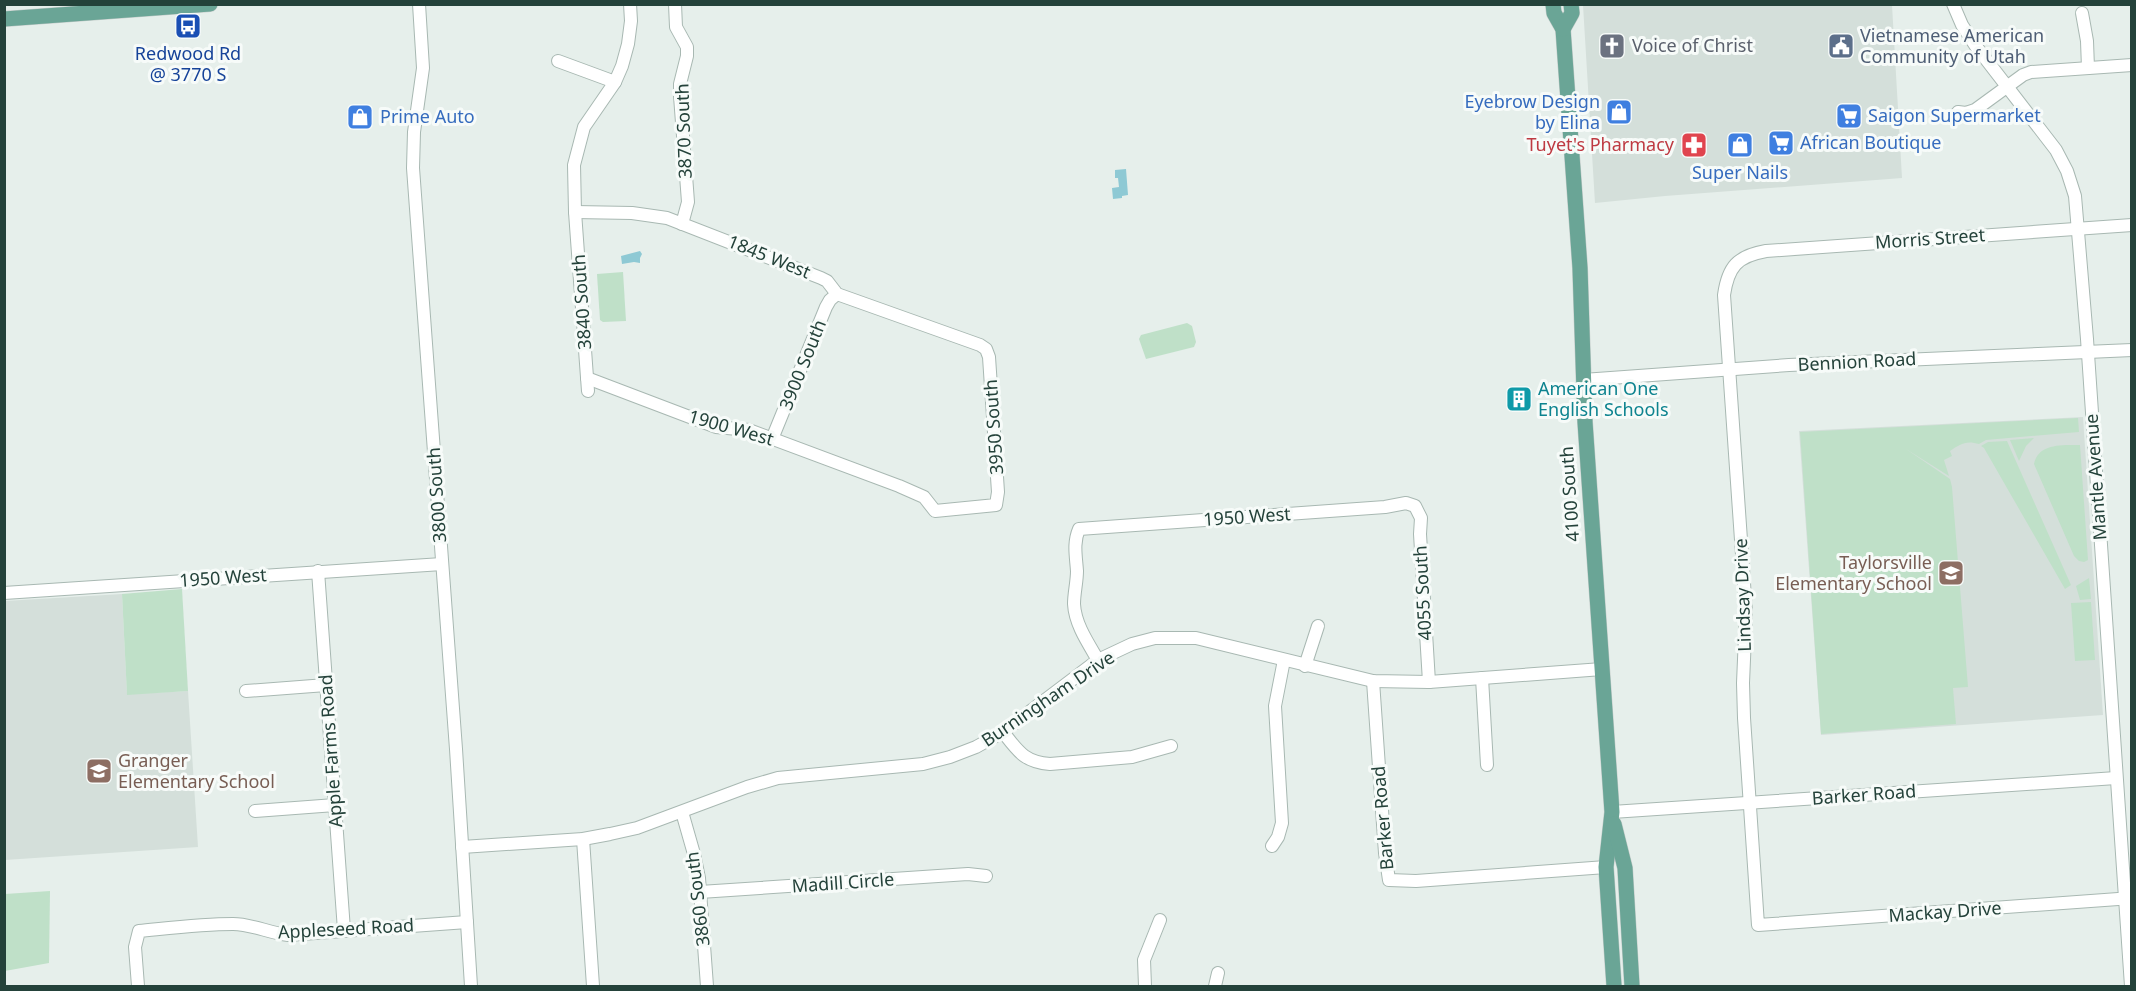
<svg xmlns="http://www.w3.org/2000/svg" width="2136" height="991" viewBox="0 0 2136 991" font-family="'Noto Sans',sans-serif">
	<style>
		.built { fill: #d4dfda }
		.green { fill: #bfe0c8 }
		.water { fill: #8ec9d4 }
		.lines { fill: none; stroke-linecap: round; stroke-linejoin: round }
		.minor-casing { stroke: #a8b8b2; stroke-width: 14 }
		.major-casing { stroke: #c2cac8; stroke-width: 16 }
		.minor { stroke: #fff; stroke-width: 12 }
		.major { stroke: #6aa596; stroke-width: 15 }
		.labels { text-anchor: middle; stroke-width: 6; stroke-linejoin: round; paint-order: stroke }
		.service-label { font-size: 18px; fill: #4e5e75; stroke: #f7fbf9; text-anchor: start }
		.worship-label { font-size: 18px; fill: #5b616d; stroke: #f7fbf9; text-anchor: start }
		.transit-label { font-size: 18px; fill: #164399; stroke: #f7fbf9 }
		.shop-label { font-size: 18px; fill: #366cbe; stroke: #f7fbf9; text-anchor: start }
		.street-label { font-size: 18px; fill: #24423a; stroke: #f7fbf9 }
		.health-label { font-size: 18px; fill: #be3a42; stroke: #f7fbf9; text-anchor: end }
		.culture-label { font-size: 18px; fill: #0d838f; stroke: #f7fbf9; text-anchor: start }
		.education-label { font-size: 18px; fill: #785e54; stroke: #f7fbf9; text-anchor: end }
	</style>
	<rect width="100%" height="100%" fill="#e6efeb"/>
	<g class="built">
		<polygon points="1583,5 1892,5 1902,178 1665,196 1595,203"/>
		<polygon points="2083,417 2103,715 1821,735 1799,431"/>
		<polygon points="122,594 127,694 188,691 198,847 5,860 5,601"/>
	</g>
	<g class="green">
		<polygon points="623,272 626,321 603,322 600,320 597,274"/>
		<polygon points="1187,323 1192,326 1196,342 1194,347 1146,359 1139,339 1141,335"/>
		<path d="M2078,418L2079,432L1986,440L1979,444C1966,440 1960,444 1950,451L1952,456L1944,460L1949,476L1906,449L1950,479L1952,487L1968,687L1953,688L1956,724L1821,734L1800,432Z"/>
		<polygon points="2034,438 2026,446 2019,461 2010,440"/>
		<polygon points="2007,441 2071,585 2065,589 1984,448 1981,446 1988,442"/>
		<path d="M2080,445L2088,560L2084,562L2079,561L2074,556L2034,464C2038,443 2063,445 2080,445Z"/>
		<polygon points="2089,578 2091,599 2080,600 2076,586"/>
		<polygon points="182,589 188,691 127,695 122,594"/>
		<polygon points="2091,602 2095,660 2075,661 2071,603"/>
		<polygon points="50,891 49,963 5,971 5,894"/>
	</g>
	<g class="water">
		<polygon points="1126,169 1128,195 1122,196 1122,198 1113,199 1112,188 1119,187 1118,178 1115,178 1115,170"/>
		<polygon points="640,251 642,254 640,258 640,263 634,262 622,264 621,256"/>
	</g>
	<g class="lines">
		<defs>
			<g id="minor">
				<polyline points="419,4 423,68 414,132 413,168 456,749 471,986"/>
				<polyline points="675,4 676,27 687,47 687,56 680,84 680,96 688,202 682,224"/>
				<polyline points="1953,4 1962,25 1975,45 2056,150 2067,171 2075,196 2087,339 2131,986"/>
				<polyline points="2082,13 2087,41 2088,68"/>
				<polyline points="558,61 615,82"/>
				<polyline points="1958,112 1966,113 1975,110 2023,75 2031,72 2132,65"/>
				<polyline points="575,212 632,213 667,218 821,278 827,281 837,294 980,345 986,349 989,357 998,492 996,505 935,511 924,497 899,486 749,430 716,427 587,378"/>
				<path d="M2132,225L1766,251C1737,256 1728,267 1724,295L1746,612L1743,683L1744,718L1758,925L2132,898"/>
				<polyline points="1583,380 1789,365 2132,350"/>
				<polyline points="588,391 575,212 574,165 584,127 615,82 622,66 628,44 631,21 630,4"/>
				<polyline points="772,439 826,307 830,300 837,294"/>
				<polyline points="318,571 344,930"/>
				<polyline points="4,593 442,564"/>
				<path d="M1098,660C1088,643 1075,624 1074,604C1074,593 1077,582 1077,571C1076,556 1073,543 1079,529L1385,507L1406,503L1415,506L1421,518L1420,534L1429,682"/>
				<polyline points="1305,666 1318,626"/>
				<polyline points="1482,678 1487,765"/>
				<polyline points="1373,681 1385,853 1389,880 1416,881 1606,867"/>
				<polyline points="246,691 326,685"/>
				<path d="M1003,732C1018,751 1024,762 1050,764L1132,757L1171,746"/>
				<polyline points="255,811 335,805"/>
				<polyline points="682,812 694,854 699,878 707,986"/>
				<polyline points="1612,812 2116,778"/>
				<polyline points="583,839 593,986"/>
				<polyline points="1272,846 1278,837 1282,823 1275,706 1284,660"/>
				<polyline points="462,847 583,839 610,834 637,828 747,787 778,778 923,764 950,757 976,747 1003,732 1098,660 1132,644 1155,638 1196,638 1373,681 1429,682 1602,669"/>
				<polyline points="700,892 968,874 986,876"/>
				<path d="M138,986L135,947L139,931C170,928 202,924 233,924C252,924 269,933 288,935L467,922"/>
				<polyline points="1145,986 1144,960 1160,920"/>
				<polyline points="1215,986 1218,973"/>
			</g>
			<g id="major">
				<polyline points="1553,4 1554,13 1563,29 1580,268 1585,422 1612,812 1606,867 1614,986"/>
				<polyline points="4,19 210,4"/>
				<polyline points="1563,29 1572,13 1571,4"/>
				<polyline points="1614,824 1625,868 1632,986"/>
			</g>
		</defs>
		<use href="#minor" class="minor-casing"/>
		<use href="#major" class="major-casing"/>
		<use href="#minor" class="minor"/>
		<use href="#major" class="major"/>
	</g>
	<defs>
		<symbol id="bus-square" viewBox="-11 -11 22 22"><rect x="-9" y="-9" width="18" height="18" rx="4" fill="#1a4fb4" stroke="#f7fbf9"/><path d="M-5-6H5V4H4V6H2V4H-2V6H-4V4H-5ZM-3.5-4V0h7V-4ZM-3.5 1.2v1.5H-2V1.2ZM2 1.2v1.5H3.5V1.2Z" fill="#fff"/></symbol>
		<symbol id="church-square" viewBox="-11 -11 22 22"><rect x="-9" y="-9" width="18" height="18" rx="4" fill="#6b7280" stroke="#f7fbf9"/><path d="M-1.2-6h2.4v3.5h3.3v2.4h-3.3V6h-2.4V-.1h-3.3v-2.4h3.3Z" fill="#fff"/></symbol>
		<symbol id="civic-square" viewBox="-11 -11 22 22"><rect x="-9" y="-9" width="18" height="18" rx="4" fill="#5c6f8a" stroke="#f7fbf9"/><path d="M-.6-6.5H3V-4.5H.6V-3L4-1V1h2V6H-6V1h2V-1L-.6-3ZM-1.2 2.5V6h2.4V2.5Z" fill="#fff"/></symbol>
		<symbol id="shop-square" viewBox="-11 -11 22 22"><rect x="-9" y="-9" width="18" height="18" rx="4" fill="#3f7fe0" stroke="#f7fbf9"/><path d="M-5-2.5h2.3a2.7 3.5 0 0 1 5.4 0H5L5.5 6h-11ZM-1.5-2.5h3a1.5 2.3 0 0 0-3 0Z" fill="#fff"/></symbol>
		<symbol id="supermarket-square" viewBox="-11 -11 22 22"><rect x="-9" y="-9" width="18" height="18" rx="4" fill="#3f7fe0" stroke="#f7fbf9"/><path d="M-6-5.5h2.5l.6 2H6L4.5 2H-2.5L-4.4-4H-6ZM-1.5 3.2a1.3 1.3 0 1 0 .1 0ZM3 3.2a1.3 1.3 0 1 0 .1 0Z" fill="#fff"/></symbol>
		<symbol id="pharmacy-square" viewBox="-11 -11 22 22"><rect x="-9" y="-9" width="18" height="18" rx="4" fill="#e0444e" stroke="#f7fbf9"/><path d="M-2-6h4v4h4v4h-4v4h-4v-4h-4v-4h4Z" fill="#fff"/></symbol>
		<symbol id="building-square" viewBox="-11 -11 22 22"><rect x="-9" y="-9" width="18" height="18" rx="4" fill="#0f9aa8" stroke="#f7fbf9"/><path d="M-4-6H4V6H1V3H-1V6H-4ZM-2.5-4.3h1.7v1.8h-1.7ZM.8-4.3h1.7v1.8H.8ZM-2.5-1h1.7V.8h-1.7ZM.8-1h1.7V.8H.8Z" fill="#fff"/></symbol>
		<symbol id="school-square" viewBox="-11 -11 22 22"><rect x="-9" y="-9" width="18" height="18" rx="4" fill="#8d6e63" stroke="#f7fbf9"/><path d="M0-5L7-2L0 1L-7-2ZM-4 1L0 2.5L4 1V4Q0 6-4 4Z" fill="#fff"/></symbol>
	</defs>
	<g fill-rule="evenodd">
		<use href="#bus-square" x="173" y="11" width="30" height="30"/>
		<use href="#church-square" x="1597" y="31" width="30" height="30"/>
		<use href="#civic-square" x="1826" y="31" width="30" height="30"/>
		<use href="#shop-square" x="1604" y="97" width="30" height="30"/>
		<use href="#supermarket-square" x="1834" y="101" width="30" height="30"/>
		<use href="#shop-square" x="345" y="102" width="30" height="30"/>
		<use href="#supermarket-square" x="1766" y="128" width="30" height="30"/>
		<use href="#pharmacy-square" x="1679" y="130" width="30" height="30"/>
		<use href="#shop-square" x="1725" y="130" width="30" height="30"/>
		<use href="#building-square" x="1504" y="384" width="30" height="30"/>
		<use href="#school-square" x="1936" y="558" width="30" height="30"/>
		<use href="#school-square" x="84" y="756" width="30" height="30"/>
	</g>
	<g class="labels">
		<g class="service-label">
			<text x="1860" y="42">Vietnamese American<tspan x="1860" dy="21">Community of Utah</tspan></text>
		</g>
		<g class="worship-label">
			<text x="1632" y="52">Voice of Christ</text>
		</g>
		<g class="transit-label">
			<text x="188" y="60">Redwood Rd<tspan x="188" dy="21">@ 3770 S</tspan></text>
		</g>
		<g class="shop-label">
			<text x="1600" y="108" text-anchor="end">Eyebrow Design<tspan x="1600" dy="21">by Elina</tspan></text>
			<text x="1868" y="122">Saigon Supermarket</text>
			<text x="380" y="123">Prime Auto</text>
			<text x="1800" y="149">African Boutique</text>
			<text x="1740" y="179" text-anchor="middle">Super Nails</text>
		</g>
		<g class="street-label">
			<text transform="translate(684 131) rotate(-92)" y="6">3870 South</text>
			<text transform="translate(1930 239) rotate(-4)" y="6">Morris Street</text>
			<text transform="translate(769 257) rotate(22)" y="6">1845 West</text>
			<text transform="translate(582 302) rotate(-94)" y="6">3840 South</text>
			<text transform="translate(1857 362) rotate(-3)" y="6">Bennion Road</text>
			<text transform="translate(803 365) rotate(-68)" y="6">3900 South</text>
			<text transform="translate(994 427) rotate(-94)" y="6">3950 South</text>
			<text transform="translate(731 428) rotate(16)" y="6">1900 West</text>
			<text transform="translate(2096 477) rotate(-94)" y="6">Mantle Avenue</text>
			<text transform="translate(1570 494) rotate(-94)" y="6">4100 South</text>
			<text transform="translate(437 495) rotate(-94)" y="6">3800 South</text>
			<text transform="translate(1247 517) rotate(-4)" y="6">1950 West</text>
			<text transform="translate(223 578) rotate(-4)" y="6">1950 West</text>
			<text transform="translate(1423 593) rotate(-93)" y="6">4055 South</text>
			<text transform="translate(1743 595) rotate(-92)" y="6">Lindsay Drive</text>
			<text transform="translate(1048 699) rotate(-34)" y="6">Burningham Drive</text>
			<text transform="translate(331 751) rotate(-94)" y="6">Apple Farms Road</text>
			<text transform="translate(1864 795) rotate(-4)" y="6">Barker Road</text>
			<text transform="translate(1383 818) rotate(-95)" y="6">Barker Road</text>
			<text transform="translate(843 883) rotate(-4)" y="6">Madill Circle</text>
			<text transform="translate(698 899) rotate(-97)" y="6">3860 South</text>
			<text transform="translate(1945 912) rotate(-4)" y="6">Mackay Drive</text>
			<text transform="translate(346 929) rotate(-3)" y="6">Appleseed Road</text>
		</g>
		<g class="health-label">
			<text x="1674" y="151">Tuyet's Pharmacy</text>
		</g>
		<g class="culture-label">
			<text x="1538" y="395">American One<tspan x="1538" dy="21">English Schools</tspan></text>
		</g>
		<g class="education-label">
			<text x="1932" y="569">Taylorsville<tspan x="1932" dy="21">Elementary School</tspan></text>
			<text x="118" y="767" text-anchor="start">Granger<tspan x="118" dy="21">Elementary School</tspan></text>
		</g>
	</g>
	<rect width="2136" height="991" fill="none" stroke="#24423a" stroke-width="12"/>
</svg>
